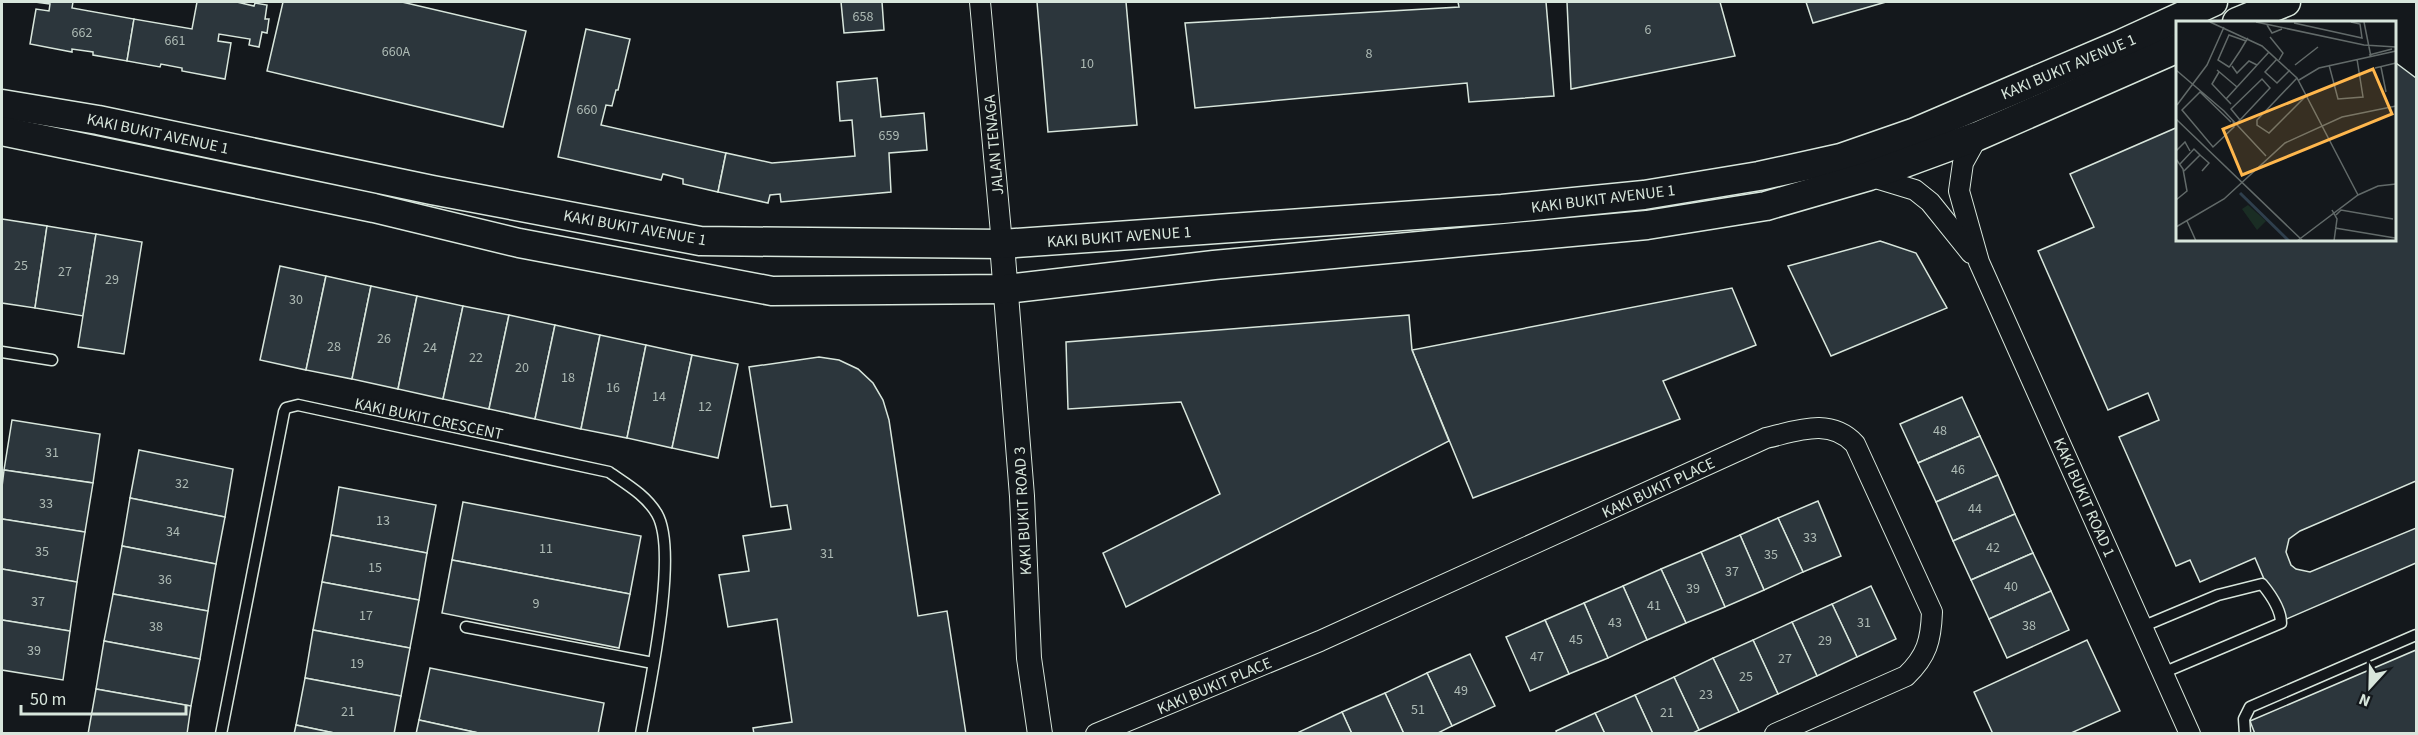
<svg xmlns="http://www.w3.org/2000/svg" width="2418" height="735" viewBox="0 0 2418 735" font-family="'Source Sans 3',sans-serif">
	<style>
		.building { fill: #2c363c; stroke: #d8e6dc; stroke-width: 1.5 }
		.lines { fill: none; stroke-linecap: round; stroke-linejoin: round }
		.service-casing { stroke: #d8e6dc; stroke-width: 13 }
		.minor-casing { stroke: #d8e6dc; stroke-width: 22 }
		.tertiary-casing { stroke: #d8e6dc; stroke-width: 26 }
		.secondary-casing { stroke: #d8e6dc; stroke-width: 31 }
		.service { stroke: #14181c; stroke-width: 10 }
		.minor { stroke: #14181c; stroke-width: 20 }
		.tertiary { stroke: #14181c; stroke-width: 24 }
		.secondary { stroke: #14181c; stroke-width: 28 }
		.labels { text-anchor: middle; stroke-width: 4.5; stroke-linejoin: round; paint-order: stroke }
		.number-label { font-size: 14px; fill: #adbab4 }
		.street-label { font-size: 16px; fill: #d8e6dc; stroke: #14181c }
		.inset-river { fill: none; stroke: #2f3f4d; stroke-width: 3 }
		.inset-road { fill: none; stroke: #626a69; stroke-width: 1.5 }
		.view { fill: #ffb74d; fill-opacity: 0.15; stroke: #ffb74d; stroke-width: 3 }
		.inset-edge { fill: none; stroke: #d8e6dc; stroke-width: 3 }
	</style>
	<rect width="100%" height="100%" fill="#14181c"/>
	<g class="building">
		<polygon points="35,2 73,2 72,8 134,19 127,61 93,55 93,52 72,49 72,52 30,44 36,9 49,11 50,4"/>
		<polygon points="197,2 237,2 254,6 255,3 267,5 265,19 269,19 267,33 262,32 259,47 249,45 250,39 219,34 218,41 231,43 225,79 182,71 182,68 161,64 160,67 127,61 134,19 192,29"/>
		<polygon points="283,2 402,2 526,31 503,127 267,71"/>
		<polygon points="841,2 882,2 884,30 844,33"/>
		<polygon points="1037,2 1126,2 1137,125 1048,132"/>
		<polygon points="1458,2 1546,2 1554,96 1469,102 1467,83 1195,108 1185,23 1459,7"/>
		<polygon points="1567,2 1720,2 1735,56 1571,89"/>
		<polygon points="1806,2 1886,2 1813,23"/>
		<polygon points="586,29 630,39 618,90 616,90 612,106 606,105 601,125 726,153 718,192 683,184 683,179 663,174 661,180 558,157"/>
		<polygon points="2396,63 2416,78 2416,481 2300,531 2289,539 2286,552 2291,565 2296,569 2310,572 2416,528 2416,563 2282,621 2255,558 2200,582 2190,560 2176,566 2119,437 2159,420 2148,393 2108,410 2038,251 2094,227 2070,174 2178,127 2178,240 2396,240"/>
		<polygon points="877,78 881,117 924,113 927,150 889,153 891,192 781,202 780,194 770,195 768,203 718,192 726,153 772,163 855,156 852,120 840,121 837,82"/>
		<polygon points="2,219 47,226 35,308 2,303"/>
		<polygon points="47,226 96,234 83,316 35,308"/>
		<polygon points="96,234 142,242 124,354 78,347"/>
		<polygon points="1880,241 1916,253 1947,308 1831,356 1788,266"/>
		<polygon points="280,266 326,276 306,370 260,360"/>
		<polygon points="326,276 371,286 352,379 306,370"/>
		<polygon points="371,286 417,296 398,389 352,379"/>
		<polygon points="1732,288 1756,345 1663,381 1680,419 1473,498 1412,350"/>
		<polygon points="417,296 463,306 443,399 398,389"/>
		<polygon points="463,306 509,315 489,409 443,399"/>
		<polygon points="509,315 555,325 535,419 489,409"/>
		<polygon points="1409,315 1412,350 1449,441 1126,607 1103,553 1220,494 1181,402 1068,409 1066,342"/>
		<polygon points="555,325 600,335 581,429 535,419"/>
		<polygon points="600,335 646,345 627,438 581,429"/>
		<polygon points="646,345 692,355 672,448 627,438"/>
		<polygon points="692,355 738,364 718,458 672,448"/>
		<polygon points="819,357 839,360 858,369 873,383 883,400 889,420 918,616 947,611 966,734 754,734 753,728 792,722 777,619 728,627 719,575 749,571 743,536 791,529 787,505 771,507 749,367"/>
		<polygon points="1962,397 1980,436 1918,463 1900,424"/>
		<polygon points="12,420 100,434 93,483 4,470"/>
		<polygon points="1980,436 1998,475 1936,502 1918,463"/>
		<polygon points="139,450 233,469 225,517 130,498"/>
		<polygon points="4,470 93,483 85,532 2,519 2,487"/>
		<polygon points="1998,475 2015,514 1953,541 1936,502"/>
		<polygon points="339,487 436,505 427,553 331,535"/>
		<polygon points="130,498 225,517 216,564 122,546"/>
		<polygon points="1818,501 1841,556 1803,572 1778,518"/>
		<polygon points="463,502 641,536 630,594 452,560"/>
		<polygon points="2015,514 2033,553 1971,580 1953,541"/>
		<polygon points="1778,518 1803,572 1764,590 1740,535"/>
		<polygon points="2,519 85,532 77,582 2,569"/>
		<polygon points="331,535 427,553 419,600 322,582"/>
		<polygon points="1740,535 1764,590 1725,607 1701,552"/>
		<polygon points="122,546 216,564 208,611 113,594"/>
		<polygon points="1701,552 1725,607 1686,623 1661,569"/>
		<polygon points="2033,553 2051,591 1989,619 1971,580"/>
		<polygon points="452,560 630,594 619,648 442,613"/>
		<polygon points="2,569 77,582 70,631 2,620"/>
		<polygon points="1661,569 1686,623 1647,640 1623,586"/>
		<polygon points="322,582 419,600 410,648 313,630"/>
		<polygon points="1623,586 1647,640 1608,658 1584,603"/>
		<polygon points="1871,586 1896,639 1857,657 1832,604"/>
		<polygon points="2051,591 2069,630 2007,658 1989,619"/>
		<polygon points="113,594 208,611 200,659 104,641"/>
		<polygon points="1584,603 1608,658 1569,674 1545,620"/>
		<polygon points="1832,604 1857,657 1817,676 1792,622"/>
		<polygon points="2,620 70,631 63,680 2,670"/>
		<polygon points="1545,620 1569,674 1530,691 1506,637"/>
		<polygon points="1792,622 1817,676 1778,694 1753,640"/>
		<polygon points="313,630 410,648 401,696 305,678"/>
		<polygon points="1753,640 1778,694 1739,712 1713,658"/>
		<polygon points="2087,640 2120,711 2069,734 1993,734 1974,692"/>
		<polygon points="104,641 200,659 191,706 96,689"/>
		<polygon points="2416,650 2416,734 2255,734 2250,721"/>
		<polygon points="1470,654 1495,706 1452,726 1427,673"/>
		<polygon points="1713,658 1739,712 1699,730 1674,677"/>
		<polygon points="430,668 604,703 598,734 483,734 419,720"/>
		<polygon points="1427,673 1452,726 1436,734 1404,734 1385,693"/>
		<polygon points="1674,677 1699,730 1691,734 1653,734 1635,695"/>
		<polygon points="305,678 401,696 394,734 339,734 296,725"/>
		<polygon points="96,689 191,706 187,734 88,734"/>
		<polygon points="1385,693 1404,734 1352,734 1342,712"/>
		<polygon points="1635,695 1653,734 1605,734 1595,713"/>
		<polygon points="1342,712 1352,734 1300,734 1299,732"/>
		<polygon points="1595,713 1605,734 1557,734 1556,731"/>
		<polygon points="419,720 483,734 416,734"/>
		<polygon points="296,725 339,734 294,734"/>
	</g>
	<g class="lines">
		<defs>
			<g id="service">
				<polyline points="2,352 52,360"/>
				<path d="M2144,626L2218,595L2262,584C2271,595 2281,609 2281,623L2165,672"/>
				<polyline points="466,627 653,663"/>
				<path d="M221,734L284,412L286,408L298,405L609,472C626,484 646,495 657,514C679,552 649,688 641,734"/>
				<polyline points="2245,734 2244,719 2250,707 2416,635"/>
			</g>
			<g id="minor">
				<polyline points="980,2 1002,244"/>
				<polyline points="1978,136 1963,163 1959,191 1979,262 2190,734"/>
				<polyline points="1869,176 1915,190 1930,202 1971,253"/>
				<path d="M1096,734L1320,641L1766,438C1797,431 1830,417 1855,444L1932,612C1931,640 1927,656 1906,676L1775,734"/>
			</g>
			<polyline id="tertiary" points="1002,244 1022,496 1029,658 1040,734"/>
			<g id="secondary">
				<polyline points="2237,22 2286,2"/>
				<polyline points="2,104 98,120 432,190 700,241 1002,244 1502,209 1644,195 1759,176 1841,158 1913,133 2121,44 2213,2"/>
				<polyline points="2,131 374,208 519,243 772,291 1006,289 1214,265 1647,225 1766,206 1869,176 1978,136 2178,48"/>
			</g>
		</defs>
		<use href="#service" class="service-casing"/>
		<use href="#minor" class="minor-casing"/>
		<use href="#tertiary" class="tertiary-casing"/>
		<use href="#secondary" class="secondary-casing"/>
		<use href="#service" class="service"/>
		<use href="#minor" class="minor"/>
		<use href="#tertiary" class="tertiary"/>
		<use href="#secondary" class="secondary"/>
	</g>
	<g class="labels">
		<g class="number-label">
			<text x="863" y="21">658</text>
			<text x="1648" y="34">6</text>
			<text x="82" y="37">662</text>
			<text x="175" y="45">661</text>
			<text x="396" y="56">660A</text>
			<text x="1369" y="58">8</text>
			<text x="1087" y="68">10</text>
			<text x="587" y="114">660</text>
			<text x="889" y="140">659</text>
			<text x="21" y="270">25</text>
			<text x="65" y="276">27</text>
			<text x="112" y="284">29</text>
			<text x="296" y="304">30</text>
			<text x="384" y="343">26</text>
			<text x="334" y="351">28</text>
			<text x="430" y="352">24</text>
			<text x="476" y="362">22</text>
			<text x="522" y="372">20</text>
			<text x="568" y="382">18</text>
			<text x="613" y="392">16</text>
			<text x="659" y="401">14</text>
			<text x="705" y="411">12</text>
			<text x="1940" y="435">48</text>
			<text x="52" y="457">31</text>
			<text x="1958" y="474">46</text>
			<text x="182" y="488">32</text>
			<text x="46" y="508">33</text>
			<text x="1975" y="513">44</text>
			<text x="383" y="525">13</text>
			<text x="173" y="536">34</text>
			<text x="1810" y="542">33</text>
			<text x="1993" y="552">42</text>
			<text x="546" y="553">11</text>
			<text x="42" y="556">35</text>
			<text x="827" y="558">31</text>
			<text x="1771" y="559">35</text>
			<text x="375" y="572">15</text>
			<text x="1732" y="576">37</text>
			<text x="165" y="584">36</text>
			<text x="2011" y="591">40</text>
			<text x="1693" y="593">39</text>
			<text x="38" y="606">37</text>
			<text x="536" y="608">9</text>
			<text x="1654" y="610">41</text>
			<text x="366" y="620">17</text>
			<text x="1615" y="627">43</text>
			<text x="1864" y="627">31</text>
			<text x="2029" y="630">38</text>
			<text x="156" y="631">38</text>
			<text x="1576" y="644">45</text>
			<text x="1825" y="645">29</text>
			<text x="34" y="655">39</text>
			<text x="1537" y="661">47</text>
			<text x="1785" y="663">27</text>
			<text x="357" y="668">19</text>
			<text x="1746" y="681">25</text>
			<text x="1461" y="695">49</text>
			<text x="1706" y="699">23</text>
			<text x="1418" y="714">51</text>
			<text x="348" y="716">21</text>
			<text x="1667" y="717">21</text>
		</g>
		<g class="street-label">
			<text transform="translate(2068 66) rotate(-23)" y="6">KAKI BUKIT AVENUE 1</text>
			<text transform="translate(158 133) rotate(12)" y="6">KAKI BUKIT AVENUE 1</text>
			<text transform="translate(993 145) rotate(-95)" y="6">JALAN TENAGA</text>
			<text transform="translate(1603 198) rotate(-7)" y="6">KAKI BUKIT AVENUE 1</text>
			<text transform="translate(635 227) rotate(10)" y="6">KAKI BUKIT AVENUE 1</text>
			<text transform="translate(1119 236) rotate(-4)" y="6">KAKI BUKIT AVENUE 1</text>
			<text transform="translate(429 418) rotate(12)" y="6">KAKI BUKIT CRESCENT</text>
			<text transform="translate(1658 487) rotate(-25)" y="6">KAKI BUKIT PLACE</text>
			<text transform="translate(2085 497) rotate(66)" y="6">KAKI BUKIT ROAD 1</text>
			<text transform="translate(1022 511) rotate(-93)" y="6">KAKI BUKIT ROAD 3</text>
			<text transform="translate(1214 685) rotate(-23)" y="6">KAKI BUKIT PLACE</text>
		</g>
	</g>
	<g transform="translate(2176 21)">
		<rect width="220" height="220" fill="#14181c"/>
		<path d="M72,184L90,200L81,209L66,188Z" fill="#1a2d24"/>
		<path class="inset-river" d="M64,172L113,220"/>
		<path class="inset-road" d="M34,1L86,25L121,57L182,174M80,1L188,24L220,26M188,1L195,36M118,2L186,17L184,3L175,1M91,4L96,12L106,8M94,16L107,32L103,39M70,20L53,14L42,39L53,46L54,45L64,30L70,20L72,17M193,34L216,28M101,38L89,51L101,62L114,49M119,44L142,26M153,44L162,78L187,76L181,38M56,45L61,52L73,40L81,44M205,46L210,71M199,47L220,42M0,49L48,90L90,135M41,49L61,66M43,51L36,63L55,83M121,57L81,99V104L93,112L132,73M123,59L143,47L220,30M50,78L93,31M1,84L31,44L48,6M0,98L127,220M55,101L24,71L6,89L37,126L58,106L57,99M61,102L64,99L94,67L86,58L55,88L64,99M0,130L9,121L14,130M24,134L33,142L26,150M0,138L7,148L11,170L0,179M4,143L18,128L24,134L8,150M156,189L161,198L158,220M160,194L165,189L217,198M11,200L20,220M0,206L48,178L109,122L166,96L220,85M159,207L219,217M121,220L182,174L202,165L220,163"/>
		<path class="view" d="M197,48L216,93L66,154L47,108Z"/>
		<rect width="220" height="220" class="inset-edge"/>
	</g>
	<rect width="2418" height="735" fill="none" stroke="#d8e6dc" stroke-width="6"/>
	<g transform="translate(2370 687) rotate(202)" stroke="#14181c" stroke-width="4.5" paint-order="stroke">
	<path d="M0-4.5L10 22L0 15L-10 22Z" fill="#d8e6dc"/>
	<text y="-9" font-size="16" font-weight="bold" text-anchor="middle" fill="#d8e6dc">N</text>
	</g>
	<path d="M21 705v9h165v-9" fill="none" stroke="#d8e6dc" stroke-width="3"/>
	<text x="30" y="705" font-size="18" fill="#d8e6dc" stroke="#14181c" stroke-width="4.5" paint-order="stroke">50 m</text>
</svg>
